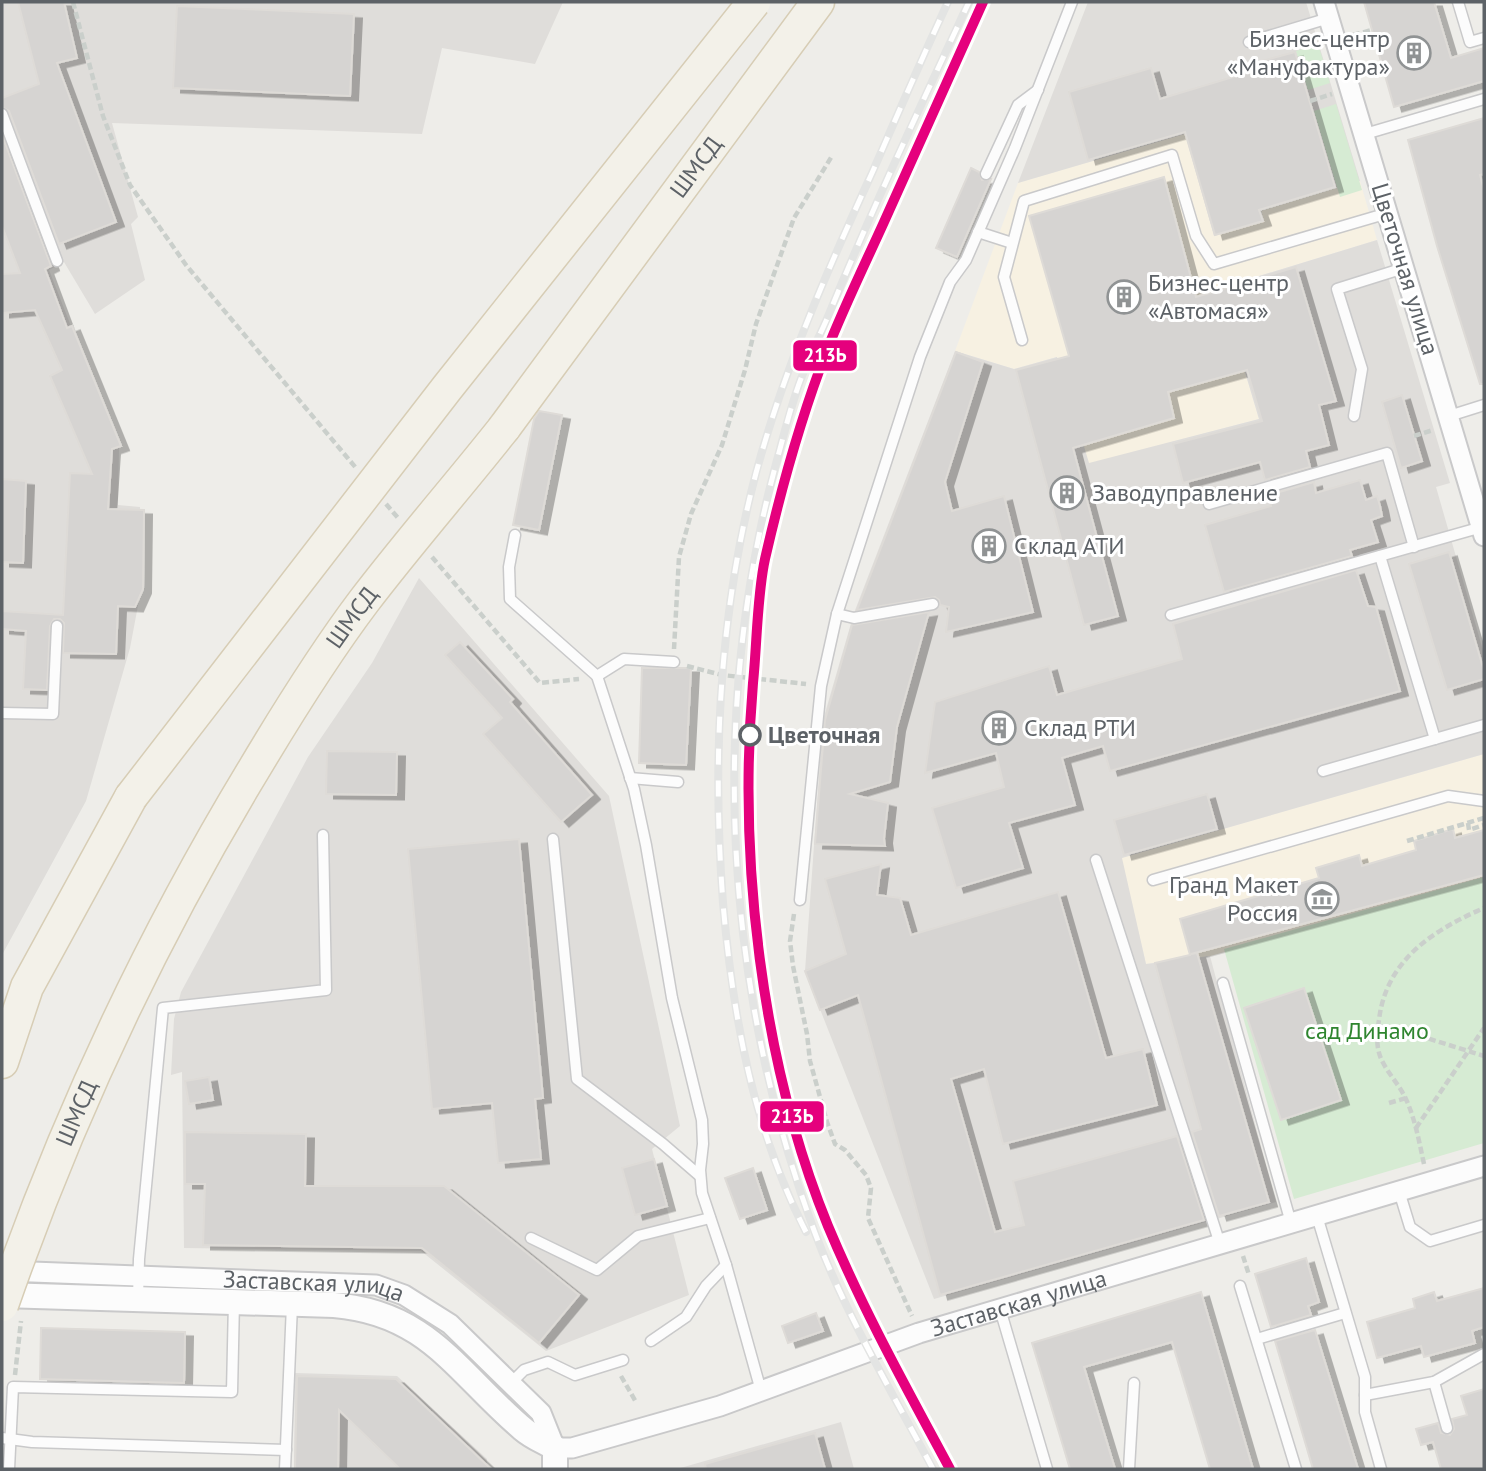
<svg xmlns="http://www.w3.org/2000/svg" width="1486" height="1471" viewBox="0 0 1486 1471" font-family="'PT Sans',sans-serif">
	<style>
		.commercial { fill: #f7f1e2 }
		.industrial { fill: #dfddda }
		.green { fill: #d6ebd3 }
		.building { fill: #d6d4d2; stroke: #dedbd7; stroke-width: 2; filter: url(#shadow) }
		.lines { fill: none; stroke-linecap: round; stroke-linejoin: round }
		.service-casing { stroke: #c9c9ca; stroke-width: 13 }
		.minor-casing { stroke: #c9c9ca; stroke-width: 23 }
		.tertiary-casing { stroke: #c9c9ca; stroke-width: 28 }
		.primary-casing { stroke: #d7cdb5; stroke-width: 35 }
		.path { stroke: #cacfcb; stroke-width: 4.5; stroke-dasharray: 7 3.5; stroke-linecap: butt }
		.service { stroke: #fcfcfc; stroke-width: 10 }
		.minor { stroke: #fcfcfc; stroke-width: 19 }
		.tertiary { stroke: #fcfcfc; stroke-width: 24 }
		.primary { stroke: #f3f1e9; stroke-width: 32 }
		.rail-casing { stroke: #e3e4e3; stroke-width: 8 }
		.rail { stroke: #fff; stroke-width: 5; stroke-dasharray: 16; stroke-linecap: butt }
		.primary-bridge-casing { stroke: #d7cdb5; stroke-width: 35; stroke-linecap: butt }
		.primary-bridge { stroke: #f3f1e9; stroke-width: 32 }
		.rail-1-casing { stroke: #fff; stroke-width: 16 }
		.rail-1 { stroke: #e5007d; stroke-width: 10 }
		.stop-dot { fill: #fff; stroke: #5d6267; stroke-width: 3.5 }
		.labels { text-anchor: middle; stroke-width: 6; stroke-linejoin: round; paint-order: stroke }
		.poi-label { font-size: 24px; fill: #5d6267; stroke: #fff; text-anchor: start }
		.street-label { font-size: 24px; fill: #5d6267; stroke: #fff }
		.stop-label { font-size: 24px; font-weight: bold; fill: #5d6267; stroke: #fff; text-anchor: start }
		.park-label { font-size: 24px; fill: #2f852f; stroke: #fff }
		.line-badge { stroke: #fff; stroke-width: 2.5 }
		.badge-label { font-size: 19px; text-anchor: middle; font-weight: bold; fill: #fff }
	</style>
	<defs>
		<filter id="shadow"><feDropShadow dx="8" dy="4.5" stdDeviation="0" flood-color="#0004"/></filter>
	</defs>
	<rect width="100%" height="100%" fill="#eeede9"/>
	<g class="commercial">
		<polygon points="1185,133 1214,235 1264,221 1261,211 1360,181 1377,240 1220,288 1259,419 1088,464 1057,357 1014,369 955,351 1018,183"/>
		<polygon points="1484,754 1484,877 1210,956 1146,964 1121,858"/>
	</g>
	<g class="industrial">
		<polygon points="2,2 563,2 535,64 442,48 422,134 112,123 138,217 131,224 145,280 95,314 64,262 49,270 119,449 118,505 140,507 140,595 130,648 86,801 2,955"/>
		<polygon points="1088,2 1306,2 1360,181 1261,210 1264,221 1214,236 1185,134 1018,183"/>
		<polygon points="1377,240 1450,483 1436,487 1484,654 1484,754 1122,858 1146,964 1210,956 1276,1202 934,1299 805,971 823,720 854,613 955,351 1014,369 1057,357 1089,463 1259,419 1220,288"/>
		<polygon points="419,578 609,796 680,1126 652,1149 689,1295 546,1351 421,1251 184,1248 182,1072 171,1075 174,1019 181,992 308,757 372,663"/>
		<polygon points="295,1373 397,1376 487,1459 486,1469 294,1469"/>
		<polygon points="841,1422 854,1469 677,1469"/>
	</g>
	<g class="green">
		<polygon points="1318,44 1330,83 1308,90 1296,51"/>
		<polygon points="1336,104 1362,190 1340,197 1314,111"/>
		<polygon points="1484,877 1484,1143 1294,1199 1224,949"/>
	</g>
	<g class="building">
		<polygon points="18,2 64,2 77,58 57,63 116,222 59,244 9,111 2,107 2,98 39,84"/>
		<polygon points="1364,2 1434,2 1451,58 1484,48 1484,81 1394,107"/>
		<polygon points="177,6 354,14 350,96 173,88"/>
		<polygon points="1295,52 1335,187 1259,210 1263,221 1215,235 1185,132 1088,160 1069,92 1151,68 1160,99 1256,70 1254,63"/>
		<polygon points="1484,118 1484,174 1480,175 1484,190 1484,384 1480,384 1437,246 1408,140"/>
		<polygon points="2,135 51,266 45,269 67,328 72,326 121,446 112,449 108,509 144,510 143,589 135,607 118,606 116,654 63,653 64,623 60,619 54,619 50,626 47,690 23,689 26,631 2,629 2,611 63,615 70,473 92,474 50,376 62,370 35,310 2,313 2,274 20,273 2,226"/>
		<polygon points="971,168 979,172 982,180 991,179 957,257 936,248"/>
		<polygon points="1164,177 1196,297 1296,267 1336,401 1319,405 1329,445 1306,451 1310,467 1265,480 1260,462 1183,483 1173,444 1262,421 1247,370 1168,392 1174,418 1073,448 1118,616 1084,625 1016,370 1069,356 1029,216"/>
		<polygon points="956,352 983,362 945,482 952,511 1004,496 1033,612 946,632 949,607 940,605 939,600 935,597 857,610"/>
		<polygon points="1402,395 1422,461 1401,468 1382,402"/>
		<polygon points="539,411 562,415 539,530 513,525 534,419"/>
		<polygon points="2,479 26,481 23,563 2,562"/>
		<polygon points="1360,480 1366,500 1377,496 1380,506 1382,516 1371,520 1378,542 1350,550 1352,556 1224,592 1205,525 1271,506 1269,495 1314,482 1316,493"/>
		<polygon points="1449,552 1484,671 1484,679 1447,690 1409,564"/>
		<polygon points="1356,570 1368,606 1376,607 1400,691 1110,771 1103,746 1062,758 1075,805 1009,823 1023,868 956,888 932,808 1004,787 996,753 925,773 935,702 1049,666 1057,695 1182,659 1173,624"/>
		<polygon points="929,612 897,727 890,782 850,794 888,803 884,839 885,846 815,844 825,720 852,625"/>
		<polygon points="460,642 513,699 510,702 592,795 561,822 483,734 502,718 445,655"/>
		<polygon points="642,668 691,668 686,765 639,763"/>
		<polygon points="327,751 397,752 396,795 326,794"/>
		<polygon points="1207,794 1217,829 1124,855 1114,820"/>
		<polygon points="1453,829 1455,838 1484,830 1484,875 1191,954 1197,953 1269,1202 1219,1216 1192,1132 1201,1129 1155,963 1190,955 1180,919 1319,878 1316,868 1359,855 1362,866 1416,850 1414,841"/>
		<polygon points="519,839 543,1098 535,1099 541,1159 498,1163 492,1103 432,1109 408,849"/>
		<polygon points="881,864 877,895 900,898 911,935 1058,892 1106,1058 1143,1049 1157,1105 1003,1144 984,1069 951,1079 995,1232 1024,1225 1013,1181 1177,1136 1204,1220 940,1295 858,995 820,1010 805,971 846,954 825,879"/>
		<polygon points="1304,988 1341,1100 1281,1120 1244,1008"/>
		<polygon points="209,1077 213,1100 189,1104 185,1081"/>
		<polygon points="185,1132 306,1134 305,1186 444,1186 579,1295 539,1343 422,1248 203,1245 205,1184 185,1184"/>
		<polygon points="654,1159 667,1206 635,1215 622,1168"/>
		<polygon points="753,1168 767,1210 740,1219 725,1178"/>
		<polygon points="1306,1258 1319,1302 1308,1306 1311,1315 1271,1327 1255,1274"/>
		<polygon points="1484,1288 1484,1327 1472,1331 1475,1343 1424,1357 1421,1346 1377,1358 1367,1322 1415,1308 1413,1299 1434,1292 1437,1301"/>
		<polygon points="1201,1292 1253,1469 1210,1469 1172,1342 1084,1367 1115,1469 1070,1469 1032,1343"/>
		<polygon points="816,1313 823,1331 788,1343 782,1326"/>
		<polygon points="41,1328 185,1332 184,1383 40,1379"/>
		<polygon points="1315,1330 1358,1469 1313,1469 1275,1341"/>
		<polygon points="297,1376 396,1379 491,1469 400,1469 339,1410 338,1469 295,1469"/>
		<polygon points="1484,1389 1484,1469 1441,1469 1433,1442 1421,1445 1416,1429 1438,1423 1441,1433 1450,1435 1454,1429 1452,1419 1467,1415 1461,1396"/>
		<polygon points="815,1433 825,1469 706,1469 705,1464"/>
	</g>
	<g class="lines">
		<defs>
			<g id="service">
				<polyline points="1458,2 1470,42 1484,38"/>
				<polyline points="1249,42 1329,18"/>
				<polyline points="2,114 57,261"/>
				<polyline points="1365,134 1484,99"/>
				<polyline points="986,174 1018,105 1038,90"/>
				<polyline points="978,232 1012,243"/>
				<polyline points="1022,340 1004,277 1024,201 1172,155 1196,236 1214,264 1388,213"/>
				<polyline points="1354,416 1362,369 1337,289 1404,268"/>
				<polyline points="1449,416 1484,405"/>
				<polyline points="1209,504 1387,453 1414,547"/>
				<polyline points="515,535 509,567 510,599 597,676 634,789 646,845 672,998 702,1120 703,1144 700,1170 702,1193 726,1265 761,1391"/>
				<polyline points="1380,556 1435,739"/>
				<polyline points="837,614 854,618 933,604"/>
				<polyline points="1171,615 1482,527"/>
				<polyline points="597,676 624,659 674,662"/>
				<polyline points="2,713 53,714 57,626"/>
				<polyline points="1323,771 1484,725"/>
				<polyline points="630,778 678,782"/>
				<polyline points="553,839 577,1079 663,1144 700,1176"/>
				<polyline points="1096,860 1220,1244"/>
				<polyline points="1153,880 1448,796 1484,801"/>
				<polyline points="800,900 821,686 837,614 920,357 950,282 966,260 1015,148 1072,2"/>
				<polyline points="1223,983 1291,1223"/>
				<polyline points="1399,1191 1410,1227 1430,1241 1484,1225"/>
				<polyline points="1317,1216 1365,1377 1365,1412 1381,1469"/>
				<polyline points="531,1238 597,1270 638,1236 710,1218"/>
				<polyline points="1240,1286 1296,1469"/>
				<polyline points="138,1300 139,1259 163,1008 326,990 323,835"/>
				<polyline points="1000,1309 1047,1469"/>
				<polyline points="1257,1339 1345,1313"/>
				<polyline points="651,1341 686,1317 706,1286 726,1265"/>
				<polyline points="1434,1382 1447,1428"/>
				<polyline points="511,1383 524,1370 548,1362 575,1375 623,1360"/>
				<polyline points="1365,1395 1434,1382 1484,1354"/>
				<polyline points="2,1438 32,1442 286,1450"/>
				<polyline points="9,1469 13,1387 232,1392 234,1301"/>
				<polyline points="285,1469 292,1305"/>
				<polyline points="1129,1469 1134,1383"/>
			</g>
			<g id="minor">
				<polyline points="1324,2 1484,536"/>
				<path id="s1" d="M6,1271L376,1285L404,1295L450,1324L541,1413L555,1448H572L720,1406L919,1333L1484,1166"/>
			</g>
			<path id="tertiary" d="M2,1295L334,1305C429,1313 457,1373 523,1429C532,1437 545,1442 555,1448V1469"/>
			<g id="primary">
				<path id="s2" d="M504,428L818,2"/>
				<polyline points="2,1062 27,987 131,797"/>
			</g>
		</defs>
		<use href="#service" class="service-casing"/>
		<use href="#minor" class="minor-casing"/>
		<use href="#tertiary" class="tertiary-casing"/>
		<use href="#primary" class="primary-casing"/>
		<g class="path">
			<polyline points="73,2 103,116 130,185 186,265 356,468"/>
			<polyline points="1353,35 1372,30"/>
			<polyline points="1310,101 1332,94"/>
			<polyline points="1414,436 1433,430"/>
			<polyline points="386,504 399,519"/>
			<polyline points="432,557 540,683 579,679"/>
			<polyline points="674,649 679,557 691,514 722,445 745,370 756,324 794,218 832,156"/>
			<polyline points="687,666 722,675 806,684"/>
			<polyline points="1468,823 1469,830 1484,825"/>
			<polyline points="1407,841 1484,818"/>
			<polyline points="794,914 790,941 793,966 807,1034 810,1061 827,1122 835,1144 845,1150 866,1175 871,1188 868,1218 912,1316"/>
			<polyline points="1378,1026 1414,1034 1484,1056"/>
			<polyline points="1389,1103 1406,1098"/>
			<polyline points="1416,1128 1484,1028"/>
			<path d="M1424,1164C1419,1141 1415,1118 1405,1097C1398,1083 1385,1070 1380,1056C1375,1042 1378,1027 1380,1013C1390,957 1436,929 1484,908"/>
			<polyline points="1243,1256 1249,1275"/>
			<polyline points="15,1375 21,1321"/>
			<polyline points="621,1376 636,1402"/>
		</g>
		<use href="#service" class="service"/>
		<use href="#minor" class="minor"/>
		<use href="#tertiary" class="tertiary"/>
		<use href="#primary" class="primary"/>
		<defs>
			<g id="rail">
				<path d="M806,1232C753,1128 733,1018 723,903C712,759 719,613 756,473C784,369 827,271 872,173C897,116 922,58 948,2"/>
				<path d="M933,1469C892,1392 846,1315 815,1233C724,988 708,713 777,460C785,431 792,400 804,371C811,352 821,333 829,314C872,209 921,105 969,2"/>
			</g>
		</defs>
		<use href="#rail" class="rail-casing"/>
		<use href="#rail" class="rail"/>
		<defs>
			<g id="primary-bridge">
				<polyline points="131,797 447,388 754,2"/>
				<path id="s3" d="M2,1305C67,1118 151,939 254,769C288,712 324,654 364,601C409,542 458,486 504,428"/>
			</g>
		</defs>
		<use href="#primary-bridge" class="primary-bridge-casing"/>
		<use href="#primary-bridge" class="primary-bridge"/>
		<defs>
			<path id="rail-1" d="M950,1469C907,1389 863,1310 828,1226C761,1062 738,858 753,683C757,645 757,595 765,559C781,489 801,417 827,350C844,307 865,264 884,222C917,149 950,75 983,2"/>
		</defs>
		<use href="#rail-1" class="rail-1-casing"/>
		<use href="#rail-1" class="rail-1"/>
	</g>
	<defs>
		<symbol id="building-ring" viewBox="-11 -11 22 22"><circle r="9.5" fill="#fff" stroke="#909394" stroke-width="1.5"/><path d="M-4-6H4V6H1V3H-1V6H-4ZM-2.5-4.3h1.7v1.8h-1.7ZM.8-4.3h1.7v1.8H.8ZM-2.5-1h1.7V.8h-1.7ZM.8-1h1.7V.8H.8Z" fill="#909394"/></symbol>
		<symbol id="museum-ring" viewBox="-11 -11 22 22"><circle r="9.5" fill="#fff" stroke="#909394" stroke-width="1.5"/><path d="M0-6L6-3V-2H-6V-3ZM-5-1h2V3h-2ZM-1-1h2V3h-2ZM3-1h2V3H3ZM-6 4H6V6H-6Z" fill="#909394"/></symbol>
	</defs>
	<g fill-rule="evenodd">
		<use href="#building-ring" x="1395" y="34" width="38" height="38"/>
		<use href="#building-ring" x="1105" y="278" width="38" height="38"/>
		<use href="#building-ring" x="1048" y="474" width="38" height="38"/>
		<use href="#building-ring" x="970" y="527" width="38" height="38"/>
		<use href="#building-ring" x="980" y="709" width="38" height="38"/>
		<use href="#museum-ring" x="1303" y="880" width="38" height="38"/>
	</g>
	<circle class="stop-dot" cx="750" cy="735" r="10"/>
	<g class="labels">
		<g class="poi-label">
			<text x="1390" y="47" text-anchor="end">Бизнес-центр<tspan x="1390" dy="28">«Мануфактура»</tspan></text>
			<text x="1148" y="291">Бизнес-центр<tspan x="1148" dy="28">«Автомася»</tspan></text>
			<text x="1092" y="501">Заводуправление</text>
			<text x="1014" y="554">Склад АТИ</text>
			<text x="1024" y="736">Склад РТИ</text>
			<text x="1298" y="893" text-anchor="end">Гранд Макет<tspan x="1298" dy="28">Россия</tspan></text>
		</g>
		<g class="street-label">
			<text dy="8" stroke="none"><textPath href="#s2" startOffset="324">ШМСД</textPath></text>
			<text transform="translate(1405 269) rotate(73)" y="8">Цветочная улица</text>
			<text dy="8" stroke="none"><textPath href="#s3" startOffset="774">ШМСД</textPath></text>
			<text dy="8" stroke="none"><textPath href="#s3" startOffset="206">ШМСД</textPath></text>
			<text dy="8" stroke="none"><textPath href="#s1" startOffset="308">Заставская улица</textPath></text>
			<text dy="8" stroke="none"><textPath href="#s1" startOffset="1106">Заставская улица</textPath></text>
		</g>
		<g class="stop-label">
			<text x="768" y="743">Цветочная</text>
		</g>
		<g class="park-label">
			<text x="1367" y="1039">сад Динамо</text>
		</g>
	</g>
	<g class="line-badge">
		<rect x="792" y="339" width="66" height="33" rx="7" fill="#e5007d"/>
		<rect x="759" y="1100" width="66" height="33" rx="7" fill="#e5007d"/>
	</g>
	<g class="badge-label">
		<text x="825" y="362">213Ь</text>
		<text x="792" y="1123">213Ь</text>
	</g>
	<rect width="1486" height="1471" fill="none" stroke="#5d6267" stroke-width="7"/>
</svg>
